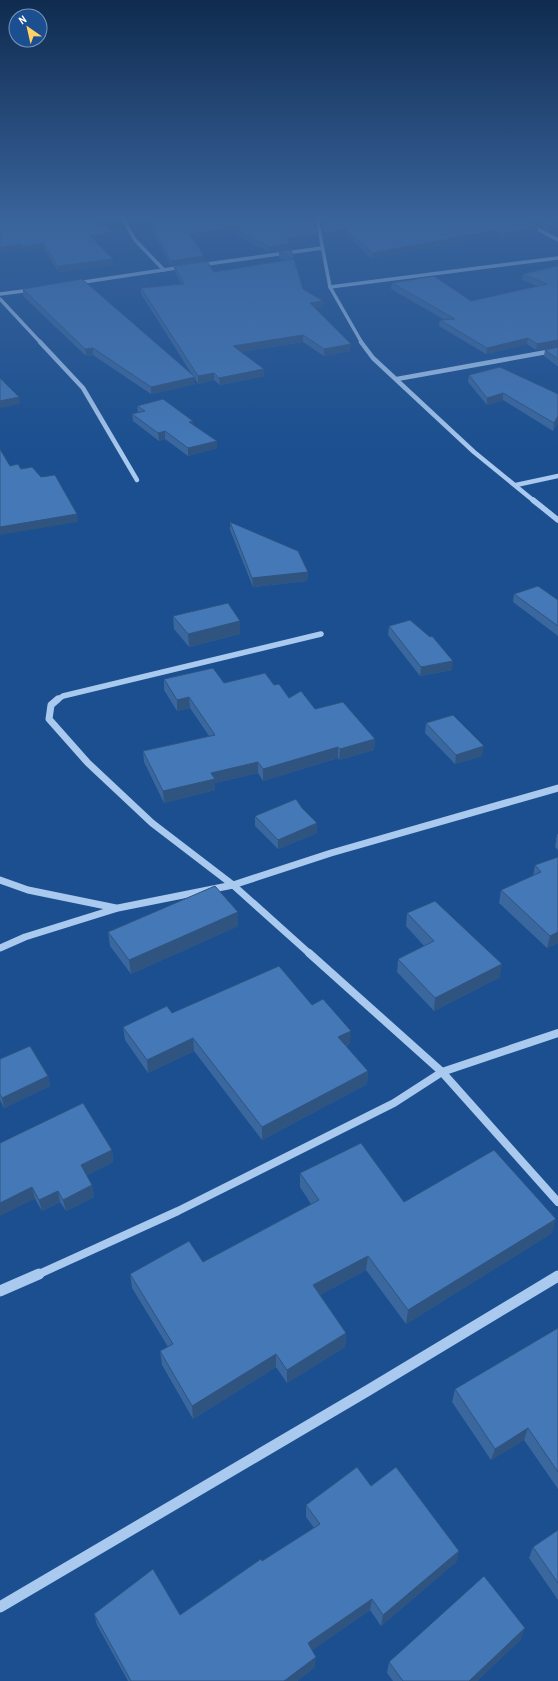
<svg xmlns="http://www.w3.org/2000/svg" width="558" height="1681" viewBox="0 0 558 1681" font-family="'Archivo Narrow',sans-serif">
	<style>
		.lines { fill: none; stroke-linecap: round; stroke-linejoin: round }
		.minor-far5 { stroke: #a9c9ee; stroke-width: 3.5 }
		.minor-far4 { stroke: #a9c9ee; stroke-width: 4.5 }
		.minor-far3 { stroke: #a9c9ee; stroke-width: 5.5 }
		.minor-far2 { stroke: #a9c9ee; stroke-width: 7 }
		.minor-far1 { stroke: #a9c9ee; stroke-width: 8 }
		.minor { stroke: #a9c9ee; stroke-width: 11 }
		.wall { fill: #3a679d }
		.shaded-wall { fill: #305480 }
		.building { fill: #4478b7; stroke: #305480 }
	</style>
	<rect width="100%" height="100%" fill="#1b4f8f"/>
	<g class="lines">
		<g class="minor-far5">
			<polyline points="123,219 135,240 164,270"/>
			<polyline points="317,219 330,287 362,343"/>
			<polyline points="519,219 558,240"/>
			<polyline points="200,265 322,248"/>
			<polyline points="77,283 183,267"/>
			<polyline points="330,287 558,258"/>
			<polyline points="0,294 31,290"/>
			<polyline points="0,299 41,343"/>
		</g>
		<g class="minor-far4">
			<polyline points="40,342 83,388 137,480"/>
			<polyline points="361,342 373,358 474,452 534,501"/>
			<polyline points="397,379 558,350"/>
			<polyline points="516,485 558,476"/>
		</g>
		<g class="minor-far3">
			<polyline points="533,500 558,520"/>
			<polyline points="57,700 63,696 321,634"/>
		</g>
		<g class="minor-far2">
			<polyline points="58,699 51,705 49,719 88,763 152,823 233,885 310,954"/>
			<polyline points="0,880 28,890 116,908"/>
			<polyline points="0,948 25,937 118,908 233,885 331,853 558,788"/>
		</g>
		<g class="minor-far1">
			<polyline points="309,953 442,1072 558,1202"/>
			<polyline points="37,1275 178,1211 394,1103 442,1072 558,1033"/>
		</g>
		<g class="minor">
			<polyline points="0,1291 39,1274"/>
			<polyline points="0,1607 367,1391 558,1276"/>
		</g>
	</g>
	<g class="wall">
		<polygon points="0,219 114,237 94,241 113,265 59,272 44,249 25,251"/>
		<polygon points="148,219 318,234 318,239 289,244 289,249 269,252 233,233 193,239 204,256 204,262 171,266 148,223"/>
		<polygon points="320,219 521,219 538,233 504,238 497,235 372,259 345,234 324,238"/>
		<polygon points="553,219 548,231 538,225 538,220"/>
		<polygon points="291,250 303,289 323,301 323,307 315,309 350,351 324,356 303,342 240,352 264,376 220,385 214,380 198,384 195,378 195,384 151,394 93,355 86,356 23,296 23,289 193,376 141,294 141,288 181,284 175,272 174,266 214,272 285,260 279,257 279,251"/>
		<polygon points="558,266 558,347 536,350 527,344 486,354 439,326 440,320 445,320 391,289 392,283 471,301 537,286 522,280 523,274"/>
		<polygon points="558,347 558,366 557,366 544,356 545,350"/>
		<polygon points="469,375 558,422 553,431 503,400 487,405 468,382"/>
		<polygon points="137,406 194,425 217,448 188,456 165,439 159,441 133,421 132,414 138,413"/>
		<polygon points="230,522 308,572 307,581 253,587 230,530"/>
		<polygon points="514,594 558,600 558,636 513,602"/>
		<polygon points="173,616 240,634 189,647 174,629"/>
		<polygon points="389,626 452,670 420,676 388,635"/>
		<polygon points="164,679 274,685 289,698 315,709 375,739 374,750 339,760 338,758 263,781 258,773 215,783 215,790 164,803 144,762 143,751 209,736 190,708 177,711 164,690"/>
		<polygon points="426,723 482,756 455,764 425,733"/>
		<polygon points="302,808 317,823 317,833 278,849 255,826 255,816"/>
		<polygon points="557,834 558,834 558,850 555,847"/>
		<polygon points="558,857 558,943 547,948 499,903 501,890 533,876 535,865"/>
		<polygon points="407,913 500,977 434,1011 397,972 398,959 424,946 406,926"/>
		<polygon points="238,926 131,974 110,946 108,932"/>
		<polygon points="312,1005 350,1043 346,1046 368,1071 367,1084 262,1140 194,1051 148,1073 125,1040 123,1027 172,1013"/>
		<polygon points="0,1059 48,1076 50,1086 4,1108 0,1100"/>
		<polygon points="0,1143 112,1150 113,1162 87,1175 92,1185 94,1197 66,1211 60,1202 42,1211 35,1199"/>
		<polygon points="300,1173 404,1202 552,1233 406,1324 366,1270 320,1295 346,1333 345,1347 287,1383 276,1367 193,1419 162,1365 160,1351 168,1347 132,1288 130,1274 203,1262 311,1204 300,1187"/>
		<polygon points="558,1328 558,1489 524,1440 491,1460 452,1402 455,1389"/>
		<polygon points="371,1486 459,1551 456,1562 381,1626 370,1610 312,1650 315,1667 297,1681 128,1681 97,1625 94,1614 180,1615 314,1528 306,1517 306,1505"/>
		<polygon points="558,1530 558,1600 529,1558 533,1547"/>
		<polygon points="521,1639 477,1681 393,1681 387,1673 389,1662"/>
	</g>
	<g class="shaded-wall">
		<polygon points="528,219 542,219 527,220"/>
		<polygon points="558,225 558,230 548,231 549,226"/>
		<polygon points="233,228 233,233 190,239 190,234"/>
		<polygon points="538,228 538,233 504,238 504,233"/>
		<polygon points="346,229 345,234 324,238 324,233"/>
		<polygon points="498,230 497,235 372,259 372,253"/>
		<polygon points="114,232 114,237 90,241 90,236"/>
		<polygon points="318,234 318,239 288,244 288,239"/>
		<polygon points="43,243 44,249 25,251 24,246"/>
		<polygon points="22,244 23,249 0,253 0,247"/>
		<polygon points="289,244 289,249 269,252 269,247"/>
		<polygon points="204,256 204,262 171,266 171,261"/>
		<polygon points="113,259 113,265 59,272 58,266"/>
		<polygon points="323,301 323,307 309,310 310,303"/>
		<polygon points="303,335 303,342 233,353 233,346"/>
		<polygon points="528,338 527,344 486,354 487,348"/>
		<polygon points="558,340 558,347 536,350 537,344"/>
		<polygon points="351,344 350,351 324,356 324,349"/>
		<polygon points="93,348 93,355 86,356 85,349"/>
		<polygon points="264,369 264,376 220,385 219,378"/>
		<polygon points="214,373 214,380 198,384 198,376"/>
		<polygon points="195,377 195,384 151,394 151,387"/>
		<polygon points="503,393 503,400 487,405 487,398"/>
		<polygon points="19,397 20,404 0,408 0,401"/>
		<polygon points="558,416 558,422 553,431 554,423"/>
		<polygon points="193,421 194,428 189,422"/>
		<polygon points="165,431 165,439 159,441 158,433"/>
		<polygon points="217,441 217,448 188,456 188,448"/>
		<polygon points="77,514 78,522 0,535 0,527"/>
		<polygon points="308,572 307,581 253,587 252,578"/>
		<polygon points="240,621 240,634 189,647 188,634"/>
		<polygon points="453,661 452,670 420,676 421,667"/>
		<polygon points="189,697 190,708 177,711 177,700"/>
		<polygon points="375,739 374,750 339,760 340,749"/>
		<polygon points="484,746 482,756 455,764 456,755"/>
		<polygon points="338,747 338,758 263,781 263,769"/>
		<polygon points="258,762 258,773 215,783 215,790 164,803 163,791 211,773"/>
		<polygon points="317,823 317,833 278,849 278,840"/>
		<polygon points="238,912 238,926 131,974 129,960"/>
		<polygon points="558,932 558,943 547,948 550,936"/>
		<polygon points="502,964 500,977 434,1011 435,998"/>
		<polygon points="351,1031 350,1043 337,1050 338,1037"/>
		<polygon points="193,1038 194,1051 148,1073 147,1060"/>
		<polygon points="368,1071 367,1084 262,1140 262,1127"/>
		<polygon points="48,1076 50,1086 4,1108 2,1098"/>
		<polygon points="112,1150 113,1162 83,1177 81,1165"/>
		<polygon points="92,1185 94,1197 66,1211 63,1200"/>
		<polygon points="32,1187 35,1199 0,1216 0,1203"/>
		<polygon points="58,1191 60,1202 42,1211 39,1200"/>
		<polygon points="556,1219 552,1233 406,1324 408,1310"/>
		<polygon points="368,1256 366,1270 313,1299 313,1285"/>
		<polygon points="346,1333 345,1347 287,1383 287,1370"/>
		<polygon points="276,1354 276,1367 193,1419 192,1406"/>
		<polygon points="528,1428 524,1440 491,1460 495,1449"/>
		<polygon points="459,1551 456,1562 381,1626 383,1615"/>
		<polygon points="372,1599 370,1610 308,1653 308,1643"/>
		<polygon points="525,1628 521,1639 477,1681 469,1681"/>
		<polygon points="316,1657 315,1667 297,1681 284,1681"/>
	</g>
	<g class="building">
		<polygon points="0,219 94,219 114,232 90,236 113,259 58,266 43,243 24,246 22,244 0,247"/>
		<polygon points="148,219 315,219 318,234 288,239 289,244 269,247 233,228 190,234 204,256 171,261"/>
		<polygon points="321,219 521,219 538,228 504,233 498,230 372,253 346,229 324,233"/>
		<polygon points="553,219 558,219 558,225 549,226 538,220"/>
		<polygon points="291,250 303,289 323,301 310,303 351,344 324,349 303,335 233,346 264,369 219,378 214,373 198,376 141,288 184,284 174,266 207,261 214,272 294,259 279,251"/>
		<polygon points="558,266 558,340 537,344 528,338 487,348 440,320 455,319 392,283 434,276 471,301 547,284 523,274"/>
		<polygon points="82,279 195,377 151,387 93,348 85,349 23,289"/>
		<polygon points="558,347 558,359 545,350"/>
		<polygon points="500,367 558,394 558,416 554,423 503,393 487,398 469,375"/>
		<polygon points="0,378 19,397 0,401"/>
		<polygon points="163,399 193,421 189,422 217,441 188,448 165,431 158,433 132,414 145,411 137,406"/>
		<polygon points="0,449 10,466 18,464 21,469 32,467 41,477 55,475 77,514 0,527"/>
		<polygon points="230,522 298,551 308,572 252,578"/>
		<polygon points="538,586 558,600 558,626 514,594"/>
		<polygon points="228,603 240,621 188,634 173,616"/>
		<polygon points="410,620 430,637 432,636 453,661 421,667 389,626"/>
		<polygon points="213,668 224,683 265,673 274,685 279,684 289,698 301,691 315,709 343,702 375,739 340,749 338,747 263,769 258,762 211,773 215,779 163,791 143,751 215,735 189,697 177,700 164,679"/>
		<polygon points="453,715 484,746 456,755 426,723"/>
		<polygon points="296,799 302,808 317,823 278,840 255,816"/>
		<polygon points="558,857 558,932 550,936 501,890 541,872 535,865"/>
		<polygon points="215,886 238,912 129,960 108,932"/>
		<polygon points="435,901 502,964 435,998 398,959 434,941 407,913"/>
		<polygon points="279,966 312,1005 323,999 351,1031 338,1037 368,1071 262,1127 193,1038 147,1060 123,1027 167,1006 172,1013"/>
		<polygon points="30,1046 48,1076 2,1098 0,1094 0,1059"/>
		<polygon points="83,1103 112,1150 81,1165 92,1185 63,1200 58,1191 39,1200 32,1187 0,1203 0,1143"/>
		<polygon points="361,1143 404,1202 494,1150 556,1219 408,1310 368,1256 313,1285 346,1333 287,1370 276,1354 192,1406 160,1351 173,1344 130,1274 189,1241 203,1262 319,1200 300,1173"/>
		<polygon points="558,1328 558,1472 528,1428 495,1449 455,1389"/>
		<polygon points="357,1467 371,1486 396,1467 459,1551 383,1615 372,1599 308,1643 316,1657 284,1681 131,1681 94,1614 153,1569 180,1615 261,1559 262,1561 320,1524 306,1505"/>
		<polygon points="558,1530 558,1583 533,1547"/>
		<polygon points="484,1576 525,1628 469,1681 403,1681 389,1662"/>
	</g>
	<linearGradient id="sky" x2="0" y2="1"><stop stop-color="#0f2b4f"/><stop offset="0.48" stop-color="#39639b"/><stop offset="1" stop-color="#39639b" stop-opacity="0"/></linearGradient>
	<rect width="558" height="454" fill="url(#sky)"/>
	<g transform="translate(28 28) rotate(326)"><circle r="19" fill="#1b4f8f" stroke="#7695bc"/>
	<path d="M0-3L7 15L0 10L-7 15Z" fill="#ffd166"/>
	<text y="-6" font-size="11" font-weight="bold" text-anchor="middle" fill="#ffffff">N</text>
	</g>
</svg>
